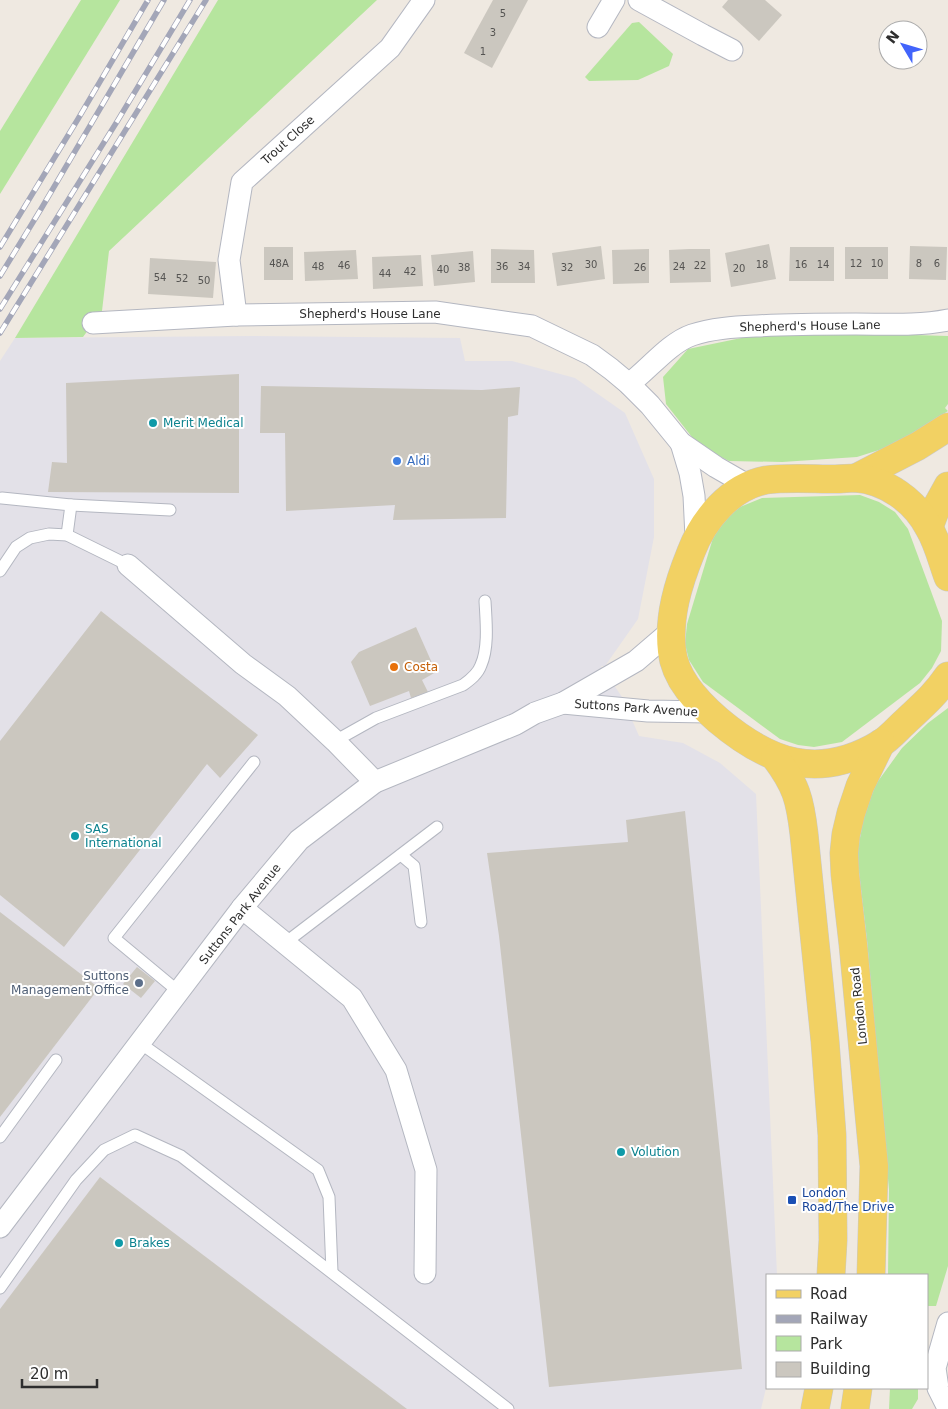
<svg xmlns="http://www.w3.org/2000/svg" width="948" height="1409" viewBox="0 0 948 1409" font-family="'DejaVu Sans',sans-serif">
	<style>
		.industrial { fill: #e3e1e8 }
		.green { fill: #b6e59e }
		.building { fill: #cbc7bf }
		.lines { fill: none; stroke-linecap: round; stroke-linejoin: round }
		.lane-casing { stroke: #b4b7c1; stroke-width: 13 }
		.street-casing { stroke: #b4b7c1; stroke-width: 23 }
		.primary-casing { stroke: #c9c9c9; stroke-width: 29 }
		.lane { stroke: #fff; stroke-width: 11 }
		.street { stroke: #fff; stroke-width: 21 }
		.primary { stroke: #f2d163; stroke-width: 28 }
		.rail-casing { stroke: #a3a6b8; stroke-width: 5.5 }
		.rail { stroke: #fff; stroke-width: 4; stroke-dasharray: 11; stroke-linecap: butt }
		.culture-dot { fill: #0f9aa8; stroke: #fff; stroke-width: 2 }
		.shop-dot { fill: #3f7fe0; stroke: #fff; stroke-width: 2 }
		.food-dot { fill: #e8710a; stroke: #fff; stroke-width: 2 }
		.service-dot { fill: #5c6f8a; stroke: #fff; stroke-width: 2 }
		.transit-dot { fill: #1a4fb4; stroke: #fff; stroke-width: 2 }
		.labels { text-anchor: middle; stroke-width: 4; stroke-linejoin: round; paint-order: stroke }
		.number-label { font-size: 10px; fill: #555452 }
		.street-label { font-size: 12px; fill: #2e2e2e; stroke: #fff }
		.culture-label { font-size: 12px; fill: #0d838f; stroke: #fff; text-anchor: start }
		.shop-label { font-size: 12px; fill: #366cbe; stroke: #fff; text-anchor: start }
		.food-label { font-size: 12px; fill: #c56008; stroke: #fff; text-anchor: start }
		.service-label { font-size: 12px; fill: #4e5e75; stroke: #fff; text-anchor: end }
		.transit-label { font-size: 12px; fill: #164399; stroke: #fff; text-anchor: start }
	</style>
	<rect width="100%" height="100%" fill="#efe9e1"/>
	<polygon class="industrial" points="253,336 460,338 465,361 512,361 575,378 625,413 654,479 654,537 638,619 605,666 601,666 622,697 639,736 683,743 720,763 756,794 777,1275 767,1275 767,1384 761,1409 0,1409 0,361 15,338"/>
	<g class="green">
		<polygon points="81,0 120,0 0,194 0,131"/>
		<polygon points="218,0 377,0 109,251 102,311 83,337 15,338"/>
		<polygon points="639,22 673,54 669,66 638,80 589,81 585,77 632,23"/>
		<polygon points="880,334 948,336 948,404 945,408 948,411 898,444 857,457 782,462 729,461 699,446 666,404 663,377 688,349 751,336"/>
		<polygon points="860,495 879,502 895,512 908,529 942,621 941,651 932,668 920,683 842,742 814,747 798,745 780,739 703,682 689,660 685,644 687,624 713,538 724,520 740,507 762,498"/>
		<polygon points="948,708 948,1266 936,1306 927,1306 927,1275 888,1275 889,1190 867,940 857,855 864,815 876,784 902,748 928,723"/>
		<polygon points="890,1388 918,1388 918,1399 912,1409 889,1409"/>
	</g>
	<g class="building">
		<polygon points="493,0 528,0 492,68 464,53"/>
		<polygon points="728,0 765,0 782,15 759,41 722,7"/>
		<polygon points="769,244 776,279 731,287 725,253"/>
		<polygon points="601,246 605,279 557,286 552,253"/>
		<polygon points="910,246 947,247 946,280 909,279"/>
		<rect x="264" y="247" width="29" height="33"/>
		<polygon points="790,247 834,247 834,281 789,281"/>
		<rect x="845" y="247" width="43" height="32"/>
		<polygon points="491,249 534,250 535,283 491,283"/>
		<polygon points="649,249 649,283 613,284 612,250"/>
		<polygon points="689,249 710,249 711,282 670,283 669,250"/>
		<polygon points="356,250 358,279 305,281 304,252"/>
		<polygon points="473,251 475,282 434,286 431,255"/>
		<polygon points="421,255 423,286 373,289 372,257"/>
		<polygon points="150,258 216,262 213,298 148,294"/>
		<polygon points="239,374 239,493 48,492 52,462 67,463 66,383"/>
		<polygon points="261,386 482,390 520,387 518,415 508,417 506,518 393,520 395,505 286,511 285,433 260,433"/>
		<polygon points="101,611 258,735 220,778 207,764 64,947 0,895 0,741"/>
		<polygon points="416,627 436,672 422,680 428,692 411,698 409,691 370,706 351,662 359,652"/>
		<polygon points="685,811 742,1369 549,1387 499,936 487,853 628,842 626,820"/>
		<polygon points="0,912 99,988 0,1117"/>
		<polygon points="137,967 155,981 141,998 123,984"/>
		<polygon points="100,1177 407,1409 0,1409 0,1309"/>
	</g>
	<g class="lines">
		<defs>
			<g id="lane">
				<polyline points="2,498 71,505 67,535"/>
				<polyline points="71,505 170,510"/>
				<polyline points="0,571 16,547 30,538 49,534 67,535 128,565"/>
				<path d="M335,741L376,718L463,685C470,680 478,674 481,665C489,647 486,620 485,601"/>
				<polyline points="401,855 414,866 421,922"/>
				<polyline points="285,943 437,827"/>
				<polyline points="179,992 114,938 254,762"/>
				<polyline points="140,1043 318,1170 329,1197 332,1272"/>
				<polyline points="0,1137 56,1060"/>
				<polyline points="0,1288 76,1180 104,1150 135,1135 181,1156 508,1409"/>
			</g>
			<g id="street">
				<polyline points="639,0 703,35 732,50"/>
				<polyline points="598,27 614,0"/>
				<polyline points="236,315 229,260 242,182 390,48 424,0"/>
				<polyline points="93,323 236,315 435,312 532,326 592,355 611,369 629,384 650,405 681,443 716,467 749,486"/>
				<path d="M629,384C649,369 669,343 692,335C712,328 736,327 757,326C790,324 823,324 856,324C887,324 918,326 948,320"/>
				<polyline points="681,443 690,473 694,496 696,537"/>
				<polyline points="128,565 243,664 287,696 335,741 375,782"/>
				<polyline points="563,703 648,711 709,712"/>
				<polyline points="242,908 352,998 396,1070 426,1170 425,1273"/>
				<polyline points="0,1227 242,908 299,840 375,782 516,724 535,713 563,703 636,661 671,631"/>
				<polyline points="948,1323 935,1368 938,1388 948,1408"/>
			</g>
			<g id="primary">
				<polyline points="856,478 918,446 948,427"/>
				<polyline points="929,527 937,506 948,486"/>
				<path d="M948,577C942,561 938,543 929,528C915,501 886,480 855,478C849,478 842,479 835,479C814,479 786,477 766,480C730,487 703,520 691,552C678,584 668,617 672,651C675,679 697,702 718,720C769,763 818,781 880,744C890,738 898,728 907,720C923,705 935,695 948,676"/>
				<path d="M775,757C796,785 800,799 804,834L825,1041L832,1135L833,1240L831,1275"/>
				<polyline points="871,1275 874,1166 853,944 845,874 844,853 846,834 851,813 860,786 881,743"/>
				<polyline points="815,1409 819,1388"/>
				<polyline points="855,1409 858,1388"/>
			</g>
		</defs>
		<use href="#lane" class="lane-casing"/>
		<use href="#street" class="street-casing"/>
		<use href="#primary" class="primary-casing"/>
		<use href="#lane" class="lane"/>
		<use href="#street" class="street"/>
		<use href="#primary" class="primary"/>
		<defs>
			<g id="rail">
				<polyline points="0,247 78,119 148,0"/>
				<polyline points="0,276 41,209 164,0"/>
				<polyline points="0,309 118,120 190,0"/>
				<polyline points="0,333 206,0"/>
			</g>
		</defs>
		<use href="#rail" class="rail-casing"/>
		<use href="#rail" class="rail"/>
	</g>
	<g class="culture-dot">
		<circle cx="153" cy="423" r="5"/>
		<circle cx="75" cy="836" r="5"/>
		<circle cx="621" cy="1152" r="5"/>
		<circle cx="119" cy="1243" r="5"/>
	</g>
	<circle class="shop-dot" cx="397" cy="461" r="5"/>
	<circle class="food-dot" cx="394" cy="667" r="5"/>
	<circle class="service-dot" cx="139" cy="983" r="5"/>
	<rect class="transit-dot" x="787" y="1195" width="10" height="10" rx="2.5"/>
	<g class="labels">
		<g class="number-label">
			<text x="503" y="17">5</text>
			<text x="493" y="36">3</text>
			<text x="483" y="55">1</text>
			<text x="279" y="267">48A</text>
			<text x="856" y="267">12</text>
			<text x="877" y="267">10</text>
			<text x="919" y="267">8</text>
			<text x="937" y="267">6</text>
			<text x="591" y="268">30</text>
			<text x="762" y="268">18</text>
			<text x="801" y="268">16</text>
			<text x="823" y="268">14</text>
			<text x="344" y="269">46</text>
			<text x="700" y="269">22</text>
			<text x="318" y="270">48</text>
			<text x="502" y="270">36</text>
			<text x="524" y="270">34</text>
			<text x="679" y="270">24</text>
			<text x="464" y="271">38</text>
			<text x="567" y="271">32</text>
			<text x="640" y="271">26</text>
			<text x="739" y="272">20</text>
			<text x="443" y="273">40</text>
			<text x="410" y="275">42</text>
			<text x="385" y="277">44</text>
			<text x="160" y="281">54</text>
			<text x="182" y="282">52</text>
			<text x="204" y="284">50</text>
		</g>
		<g class="street-label">
			<text transform="translate(288 140) rotate(-42)" y="4">Trout Close</text>
			<text x="370" y="318">Shepherd's House Lane</text>
			<text transform="translate(810 326) rotate(-1)" y="4">Shepherd's House Lane</text>
			<text transform="translate(636 708) rotate(4)" y="4">Suttons Park Avenue</text>
			<text transform="translate(240 914) rotate(-52)" y="4">Suttons Park Avenue</text>
			<text transform="translate(859 1006) rotate(-96)" y="4">London Road</text>
		</g>
		<g class="culture-label">
			<text x="163" y="427">Merit Medical</text>
			<text x="85" y="833">SAS<tspan x="85" dy="14">International</tspan></text>
			<text x="631" y="1156">Volution</text>
			<text x="129" y="1247">Brakes</text>
		</g>
		<g class="shop-label">
			<text x="407" y="465">Aldi</text>
		</g>
		<g class="food-label">
			<text x="404" y="671">Costa</text>
		</g>
		<g class="service-label">
			<text x="129" y="980">Suttons<tspan x="129" dy="14">Management Office</tspan></text>
		</g>
		<g class="transit-label">
			<text x="802" y="1197">London<tspan x="802" dy="14">Road/The Drive</tspan></text>
		</g>
	</g>
	<rect x="766" y="1274" width="162" height="115" fill="#ffffff" stroke="#ababab"/>
	<rect x="776" y="1290" width="25" height="8" fill="#f2d163" stroke="#ababab"/>
	<text x="810" y="1299" font-size="15" fill="#2e2e2e">Road</text>
	<rect x="776" y="1315" width="25" height="8" fill="#a3a6b8" stroke="#ababab"/>
	<text x="810" y="1324" font-size="15" fill="#2e2e2e">Railway</text>
	<rect x="776" y="1336" width="25" height="15" fill="#b6e59e" stroke="#ababab"/>
	<text x="810" y="1349" font-size="15" fill="#2e2e2e">Park</text>
	<rect x="776" y="1362" width="25" height="15" fill="#cbc7bf" stroke="#ababab"/>
	<text x="810" y="1374" font-size="15" fill="#2e2e2e">Building</text>
	<g transform="translate(903 45) rotate(308)"><circle r="24" fill="#ffffff" stroke="#ababab"/>
	<path d="M0-4L9 19L0 12L-9 19Z" fill="#4264fb"/>
	<text y="-8" font-size="14" font-weight="bold" text-anchor="middle" fill="#2e2e2e">N</text>
	</g>
	<path d="M22 1379v8h75v-8" fill="none" stroke="#2e2e2e" stroke-width="2.5"/>
	<text x="30" y="1379" font-size="15" fill="#2e2e2e" stroke="#ffffff" stroke-width="4" paint-order="stroke">20 m</text>
</svg>
